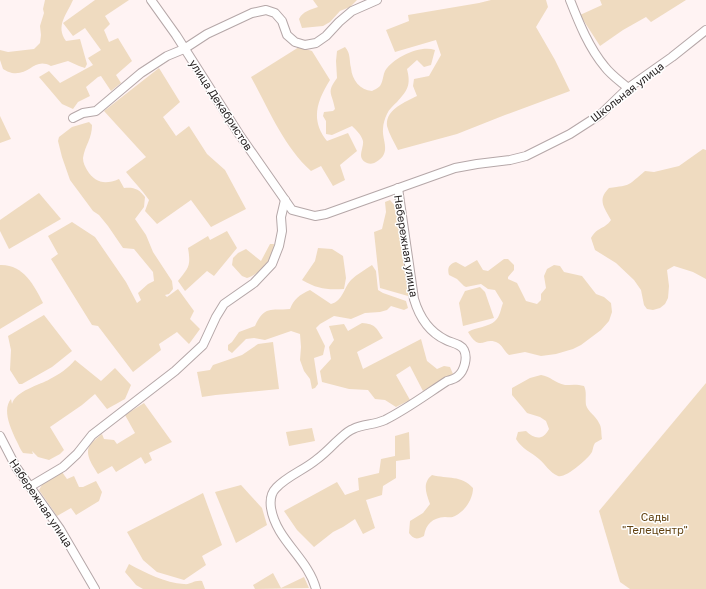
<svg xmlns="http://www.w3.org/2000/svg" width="706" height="589" viewBox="0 0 706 589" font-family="'Golos Text',sans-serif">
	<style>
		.green { fill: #efdbc0 }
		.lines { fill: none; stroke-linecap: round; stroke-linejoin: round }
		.street-casing { stroke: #b5a7a8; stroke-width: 10 }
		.street { stroke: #fff; stroke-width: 8 }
		.labels { text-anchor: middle; stroke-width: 3; stroke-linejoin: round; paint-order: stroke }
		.street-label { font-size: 11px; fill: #231e1e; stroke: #fff }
		.park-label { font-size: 11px; fill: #624312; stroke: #fff }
	</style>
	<rect width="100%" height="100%" fill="#fff3f3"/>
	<g class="green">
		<path d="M45,0H73C67,14 55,26 66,41L80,39L87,64L85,68L79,66L68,61L51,66C34,57 30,76 12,73C9,72 6,71 3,69L0,60V50L8,52L34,49L40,43L41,35L40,26L44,13L43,9Z"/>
		<polygon points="95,0 129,0 105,16 110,24 104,30 109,42 118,38 132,61 116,75 121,83 111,91 101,76 98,77 86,87 90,96 78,102 73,109 62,104 39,77 49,71 60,83 93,65 88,58 101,50 85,28 73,36 63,23"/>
		<path d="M313,0H357L350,7L340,11L330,22L323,26L302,28L299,19C303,11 310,10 318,7Z"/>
		<path d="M491,0H546L548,7L536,27L555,60L570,91L505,115L457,134L398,150C394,142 389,134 387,126C385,110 405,102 417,96L413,86L414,79L429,76L441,55L436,40L395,52L386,30L409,21L408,15L479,3Z"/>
		<polygon points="600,0 686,0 651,22 646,17 623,30 600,46 580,15 602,5"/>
		<path d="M299,47L312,51L330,80C317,101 310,120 327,141L348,133L357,151L340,165L345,180L333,186L321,166L311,171C284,147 268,108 251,77Z"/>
		<path d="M345,47C351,54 349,60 351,68C352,80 360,90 372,91C374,90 378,88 380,86C383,82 383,75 385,71C394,57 420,45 435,50L431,65L424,67L417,60L407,69C411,85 408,90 397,102C393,106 389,109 387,114C385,118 383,124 383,129C382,141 392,153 376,162C373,164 370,164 367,163C356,158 364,149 363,141C361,134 356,130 352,126L332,135L326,134V121L323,116L324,112L333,111L335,109C332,92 326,93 337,78L336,61L337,51Z"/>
		<path d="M159,68L180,102L163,117L176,136L189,126L207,154L225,170L246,209L211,227L191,200L157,224L145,211L149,200C142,190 134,182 126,172L146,157L104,111Z"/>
		<polygon points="0,116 11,139 0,143"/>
		<path d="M89,122L92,125C92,139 85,145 83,158C83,163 85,166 87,170C95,183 105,185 119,179L124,188C134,187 139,189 145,197L144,207L135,219L146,235L153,252L172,281L173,289L169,294L165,295L167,297L178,289L194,311L190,319L200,329L189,344L177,332L159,344L161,350L133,372L98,326L92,325L51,259L58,254L48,236L72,222L95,237L126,282L137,303L141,300L138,293L148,284L154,281L153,272L134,249L123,248L108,226L99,215L93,211L70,180L62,157L58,141L59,137L72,127Z"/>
		<path d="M703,149L706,150V279L693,272L674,266L667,270L669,286L668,298L665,304L660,308L653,310L647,309L644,305L641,290L634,280L616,263L595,250L591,238C598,226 604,230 611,220C604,207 597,200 609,188C632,185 627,186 645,171L654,172L679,166Z"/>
		<polygon points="39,193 61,219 9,249 0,231 0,220"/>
		<polygon points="390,200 395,206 409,282 408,296 380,288 374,232 382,229 386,212 385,202"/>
		<path d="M227,231L237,248L214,276L207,271L185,291L178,281C189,267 191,266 188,248L208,236L210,240Z"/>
		<path d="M270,244H274C274,258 260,274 247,278L242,276L232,265L233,258L238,253L246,249L261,261Z"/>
		<path d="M318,248L332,249L343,256L346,278L344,289C326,290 318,289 302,280L315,261Z"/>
		<path d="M504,259H508L514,265V270L508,277V279L517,283L526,301L537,304L541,300V294L546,288L544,276L547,269L554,265L560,266L564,272L582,276L596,294L604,297L611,303L612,312L609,321L601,330L581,345L573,349L556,354L541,356L525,352L509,355C504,351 502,345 498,343C484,335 481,354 468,332C476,327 489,327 495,321C500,317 501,308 503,303L495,290L488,289L481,284L466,287L464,286L457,279L449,275C447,268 449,264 456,262L465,267L477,260L483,270L488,271Z"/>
		<path d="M0,265C23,264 34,285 43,303L0,329Z"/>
		<path d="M372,265L376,271L378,290L383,293L406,301L408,308L404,310L391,306L387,310L380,312L365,313L351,319L334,316L320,324L316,328L325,346L323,355L314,358L318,384L315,388L312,389L310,379L304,371L300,360L301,347L300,334L291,331L265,340L254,338L246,339L232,353L228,350V345L232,342L239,332L255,326C265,305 270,311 290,309C294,299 299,295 310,290L331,304C343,301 344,287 351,280C357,274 365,270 372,265Z"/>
		<polygon points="480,287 485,292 494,318 463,326 459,303 465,291"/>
		<polygon points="44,315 72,351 52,367 22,384 19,384 10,370 11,350 8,336"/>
		<path d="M362,323C376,324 376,328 383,338L357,352L363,369L421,339L427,361L437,369L444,366L450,367L453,374L423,391L410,366L396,375L410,400L396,407L385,400L375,399L368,390L349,389L322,382L320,371L331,359L329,347L334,340L329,326L344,324L348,331Z"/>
		<path d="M273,342L279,389C253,392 228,393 202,397L197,372L210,370L213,365L242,355L258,344Z"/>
		<path d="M75,360L101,381L115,368L131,385L125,399L107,409L95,394L82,405L50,427L64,450L60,454L49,460L38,457L32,451L33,454L23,453L21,450C15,437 0,412 11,399L12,404C15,391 40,385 50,379C60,374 68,368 75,360Z"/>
		<path d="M541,375C550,376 555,383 565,385C571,385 577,384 584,386C587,392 585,398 586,405C588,412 596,416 599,423C602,427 601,434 602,439L595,443C593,446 593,449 592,452C588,459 565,479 558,476C550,473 545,464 539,459C531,452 522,449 516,439L518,432L526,431C534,439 543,441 549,429L546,421L540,417L527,413L523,408L512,395V388L530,378Z"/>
		<polygon points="706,383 706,589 630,589 620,582 599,511"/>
		<path d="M144,403L172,442L149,453L152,460L145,464L141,457L116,472L112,466L98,474C93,466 84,454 90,445C93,441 98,437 102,434L104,439L114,440L117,444L135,433L125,415Z"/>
		<polygon points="312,428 315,441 289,446 286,432"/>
		<polygon points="409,432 410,459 396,461 396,478 383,486 382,495 366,500 375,528 363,534 355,519 343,527 333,532 314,547 297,530 284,511 337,482 345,495 359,490 358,478 379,473 381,459 395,456 395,436"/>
		<polygon points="62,472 67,479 74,476 79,487 83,487 96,481 102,492 99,501 76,515 71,508 57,516 39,490 43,483"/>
		<path d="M432,475C448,479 461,475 473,488C473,499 465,511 455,516C452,518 448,517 445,517C432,518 426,524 424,536C417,540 413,539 409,533L410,521L423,513L430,504C426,493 422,483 432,475Z"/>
		<polygon points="241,485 262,508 267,525 236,543 215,492"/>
		<polygon points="203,493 222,545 202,556 206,565 184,580 157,572 143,560 127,532"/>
		<path d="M129,564C146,573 165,583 184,584C191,585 193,580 202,581L205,589H143L136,585L125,572Z"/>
		<polygon points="273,573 281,588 304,577 309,588 255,589 253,585"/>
	</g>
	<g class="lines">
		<defs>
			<g id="street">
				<polyline points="151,0 176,35 239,134 292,210 315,216 326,214 455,168 477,164 510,160 526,156 570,134 601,114 628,88 672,57 706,30"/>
				<path d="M570,0C579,23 589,48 605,67C611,75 620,81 628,88"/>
				<polyline points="73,118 83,113 96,111 141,73 167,56 184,49 207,34 252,13 266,10 275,13 282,21 287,35 295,42 305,45 316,43 326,36 339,22 352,11 377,0"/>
				<polyline points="0,436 16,467 60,529 95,589"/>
				<polyline points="31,486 63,467 77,454 92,435 175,371 203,345 216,317 224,304 254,283 272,264 279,246 282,231 281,217 285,200"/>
				<path d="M316,589C308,558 276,540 271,508C270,501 271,493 276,488C287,476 304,470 316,460C323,455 330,448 336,442C342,437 347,431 353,429C363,424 374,425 385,420C407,409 427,394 447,381C451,380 455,379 458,376C464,371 468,358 464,350C461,344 452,343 446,340C429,332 419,316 414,299L398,188"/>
			</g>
		</defs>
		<use href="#street" class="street-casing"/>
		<use href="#street" class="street"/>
	</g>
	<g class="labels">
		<g class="street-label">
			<text transform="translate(627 92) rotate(-38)" y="4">Школьная улица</text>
			<text transform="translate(221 105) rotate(57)" y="4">улица Декабристов</text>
			<text transform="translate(406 246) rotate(81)" y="4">Набережная улица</text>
			<text transform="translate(41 503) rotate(56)" y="4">Набережная улица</text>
		</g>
		<g class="park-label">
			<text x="655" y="521">Сады<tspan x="655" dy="13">"Телецентр"</tspan></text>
		</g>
	</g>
</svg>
